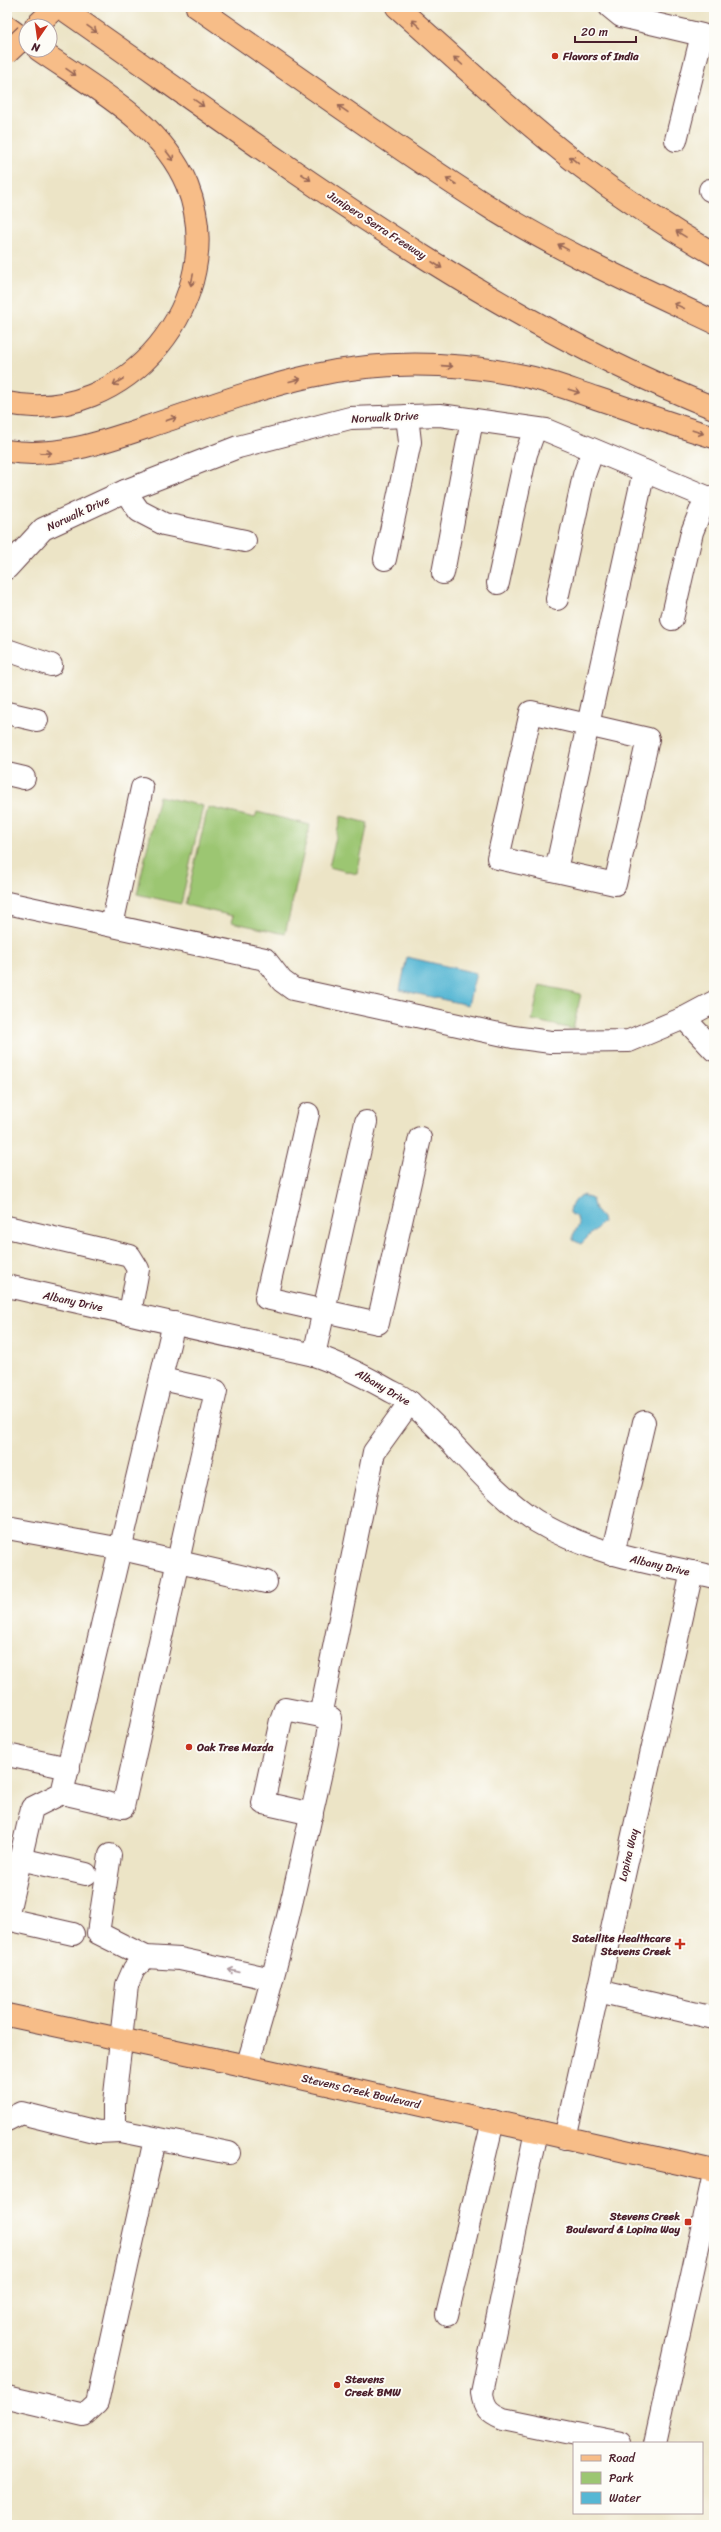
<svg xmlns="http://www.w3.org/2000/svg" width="721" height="2532" viewBox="0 0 721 2532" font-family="Sriracha,sans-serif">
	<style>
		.green { fill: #9cc672; stroke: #73724e }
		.water { fill: #56b7d4; stroke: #506b80 }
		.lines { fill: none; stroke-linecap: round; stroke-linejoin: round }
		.minor-casing { stroke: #623d42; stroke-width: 24 }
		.major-casing { stroke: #623d42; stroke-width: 24 }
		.highway-casing { stroke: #623d42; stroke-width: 24 }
		.minor { stroke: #fff; stroke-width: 22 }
		.major { stroke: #f7bd88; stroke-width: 22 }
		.highway { stroke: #f7bd88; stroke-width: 22 }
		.major-bridge-casing { stroke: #623d42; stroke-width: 24; stroke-linecap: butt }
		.major-bridge { stroke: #f7bd88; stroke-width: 22 }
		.oneway { stroke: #986655 }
		.oneway2 { stroke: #ae9aa0 }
		.poi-dot { fill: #c8321e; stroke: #fdfcf7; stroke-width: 1.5 }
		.labels { text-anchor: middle; stroke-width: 4; stroke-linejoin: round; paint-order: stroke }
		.poi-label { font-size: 11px; font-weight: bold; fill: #4a1f2b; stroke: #fdfcf7; text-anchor: start }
		.street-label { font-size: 11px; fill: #4a1f2b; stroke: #fdfcf7 }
	</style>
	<rect width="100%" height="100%" fill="#fdfcf7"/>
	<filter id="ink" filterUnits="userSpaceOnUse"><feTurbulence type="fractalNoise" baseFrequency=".025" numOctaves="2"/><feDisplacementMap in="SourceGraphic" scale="8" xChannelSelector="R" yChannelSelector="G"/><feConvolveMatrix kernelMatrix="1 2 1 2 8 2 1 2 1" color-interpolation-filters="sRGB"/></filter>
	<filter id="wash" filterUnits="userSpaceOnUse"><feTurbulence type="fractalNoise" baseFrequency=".012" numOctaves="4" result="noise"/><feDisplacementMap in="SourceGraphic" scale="16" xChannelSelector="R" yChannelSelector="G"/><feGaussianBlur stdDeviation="0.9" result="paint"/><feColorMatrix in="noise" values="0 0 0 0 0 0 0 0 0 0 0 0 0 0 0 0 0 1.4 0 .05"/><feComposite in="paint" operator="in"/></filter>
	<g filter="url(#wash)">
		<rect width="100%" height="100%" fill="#ece4c6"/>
		<g class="green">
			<polygon points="159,796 203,806 181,904 137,894"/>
			<polygon points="208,807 255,818 257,812 310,825 285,934 231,922 233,916 185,905"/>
			<polygon points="341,816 368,823 357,874 329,867"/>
			<polygon points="540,985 581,994 573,1029 532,1020"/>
		</g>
		<g class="water">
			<polygon points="407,957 476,973 468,1005 400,990"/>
			<path d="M582,1195L592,1199L595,1210L602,1218L603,1222L581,1244L573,1240V1235L579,1225L577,1218L570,1213C570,1205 575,1198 582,1195Z"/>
		</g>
	</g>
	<g filter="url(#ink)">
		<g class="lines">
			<defs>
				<g id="minor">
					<polyline points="610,7 621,16 702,35 676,140"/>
					<polyline points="710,190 714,192"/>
					<polyline points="125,491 139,511 164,524 245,541"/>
					<polyline points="385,559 410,442 407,416"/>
					<polyline points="7,568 43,529 125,491 238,447 350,418 440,415 546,430 714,500"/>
					<polyline points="443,573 472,420"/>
					<polyline points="498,583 526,454 535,429"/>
					<polyline points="557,599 584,475 593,450"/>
					<polyline points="672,619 692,532 706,497"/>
					<polyline points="7,650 51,665"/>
					<polygon points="531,712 648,739 615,884 498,858"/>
					<polyline points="7,713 37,720"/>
					<polyline points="7,774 24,778"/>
					<polyline points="556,870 644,471"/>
					<polyline points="7,903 265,959 282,981 293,989 513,1037 551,1042 629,1041 684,1018 714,1002"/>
					<polyline points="112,925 142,788"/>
					<polyline points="684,1018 714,1050"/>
					<polyline points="308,1114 266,1298 378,1323 420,1138"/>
					<polyline points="7,1227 130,1256 138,1269 130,1313"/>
					<path d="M7,1286L314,1355C341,1364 362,1375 387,1389C396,1394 406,1398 413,1405C456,1442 488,1490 536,1521C590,1554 653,1563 714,1577"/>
					<polyline points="314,1355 366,1122"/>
					<polyline points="7,1528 122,1549 266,1582"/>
					<polyline points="613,1554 644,1422"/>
					<polyline points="320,1716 374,1452 410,1402"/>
					<polyline points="7,1755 69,1768"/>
					<polyline points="62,1793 123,1807 216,1391 162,1379"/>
					<polyline points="110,1855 98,1933 146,1957 180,1959 272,1979"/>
					<polyline points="20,1859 86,1874"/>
					<polyline points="7,1917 32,1808 62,1793 174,1323"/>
					<polyline points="7,1919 73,1934"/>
					<polyline points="146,1957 134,1969 127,1985 114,2104 114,2125 120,2131 229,2153"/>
					<polyline points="598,1991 714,2018"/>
					<path d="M247,2066C271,1990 290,1912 307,1834C315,1796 326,1757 331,1718L285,1709L281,1720L263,1803L312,1814"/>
					<polyline points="7,2120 21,2113 98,2132 120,2131"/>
					<path d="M536,2131L482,2393C484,2408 489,2413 503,2419L620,2443"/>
					<polyline points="565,2138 692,1572"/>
					<polyline points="447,2315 493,2121"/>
					<polyline points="7,2397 84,2415 97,2403 155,2139"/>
					<polyline points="655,2443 714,2174"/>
				</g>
				<g id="major">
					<polyline points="36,26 56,7"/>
					<polyline points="7,2015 247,2066 714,2171"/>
				</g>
				<g id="highway">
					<path d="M60,7C269,152 476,313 714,408"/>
					<path d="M197,7C295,75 393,146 494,210C564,253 640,287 714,322"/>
					<path d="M397,7C457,60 515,115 578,164C621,197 667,227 714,254"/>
					<polyline points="7,27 26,41"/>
					<path d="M7,403C126,428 232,298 187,185C161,122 92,87 39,50"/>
					<path d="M7,451C57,459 106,441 153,425C205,408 257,388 311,376C382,360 458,362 529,377C552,382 574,391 596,398C635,411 674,425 714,437"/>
				</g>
			</defs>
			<use href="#minor" class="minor-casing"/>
			<use href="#major" class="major-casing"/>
			<use href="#highway" class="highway-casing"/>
			<use href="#minor" class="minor"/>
			<use href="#major" class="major"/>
			<use href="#highway" class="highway"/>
			<defs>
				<polyline id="major-bridge" points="7,53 26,35"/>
			</defs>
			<use href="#major-bridge" class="major-bridge-casing"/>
			<use href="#major-bridge" class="major-bridge"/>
		</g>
		<defs><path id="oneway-shaft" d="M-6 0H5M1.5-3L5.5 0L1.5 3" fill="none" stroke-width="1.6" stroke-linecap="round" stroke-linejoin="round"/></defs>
		<g class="oneway">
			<use href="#oneway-shaft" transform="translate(416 24) rotate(-138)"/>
			<use href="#oneway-shaft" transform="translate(92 29) rotate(35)"/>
			<use href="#oneway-shaft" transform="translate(458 61) rotate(-138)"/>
			<use href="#oneway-shaft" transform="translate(71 72) rotate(35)"/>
			<use href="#oneway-shaft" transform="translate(199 103) rotate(35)"/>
			<use href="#oneway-shaft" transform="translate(343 109) rotate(-145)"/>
			<use href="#oneway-shaft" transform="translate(170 156) rotate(53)"/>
			<use href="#oneway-shaft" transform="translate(574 160) rotate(-141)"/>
			<use href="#oneway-shaft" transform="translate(306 177) rotate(35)"/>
			<use href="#oneway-shaft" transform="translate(451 181) rotate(-147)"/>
			<use href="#oneway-shaft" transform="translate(681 234) rotate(-148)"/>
			<use href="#oneway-shaft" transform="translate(563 247) rotate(-151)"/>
			<use href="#oneway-shaft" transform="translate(437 265) rotate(33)"/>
			<use href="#oneway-shaft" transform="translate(192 280) rotate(102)"/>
			<use href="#oneway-shaft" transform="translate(679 306) rotate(-155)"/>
			<use href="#oneway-shaft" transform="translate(447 366) rotate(4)"/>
			<use href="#oneway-shaft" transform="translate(295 380) rotate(-14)"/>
			<use href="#oneway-shaft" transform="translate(118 382) rotate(149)"/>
			<use href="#oneway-shaft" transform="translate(574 391) rotate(18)"/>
			<use href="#oneway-shaft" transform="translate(171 419) rotate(-19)"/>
			<use href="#oneway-shaft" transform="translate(698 432) rotate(18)"/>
			<use href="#oneway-shaft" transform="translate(46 453) rotate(-2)"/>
		</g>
		<use class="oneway2" href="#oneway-shaft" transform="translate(234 1971) rotate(-167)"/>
	</g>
	<g class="poi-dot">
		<circle cx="555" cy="56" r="4"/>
		<circle cx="189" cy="1747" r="4"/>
		<path d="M678 1938h4v4h4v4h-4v4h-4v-4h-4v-4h4z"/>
		<rect x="684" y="2218" width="8" height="8" rx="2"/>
		<circle cx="337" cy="2385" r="4"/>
	</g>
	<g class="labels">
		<g class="poi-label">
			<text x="563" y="60">Flavors of India</text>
			<text x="197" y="1751">Oak Tree Mazda</text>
			<text x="671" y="1942" text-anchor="end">Satellite Healthcare<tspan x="671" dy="13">Stevens Creek</tspan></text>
			<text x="680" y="2220" text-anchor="end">Stevens Creek<tspan x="680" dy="13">Boulevard &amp; Lopina Way</tspan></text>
			<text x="345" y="2383">Stevens<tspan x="345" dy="13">Creek BMW</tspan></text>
		</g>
		<g class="street-label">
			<text transform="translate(377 225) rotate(33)" y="4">Junipero Serra Freeway</text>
			<text transform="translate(385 417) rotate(-3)" y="4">Norwalk Drive</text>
			<text transform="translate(78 513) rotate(-25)" y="4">Norwalk Drive</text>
			<text transform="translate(73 1301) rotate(12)" y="4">Albany Drive</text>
			<text transform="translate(383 1387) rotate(30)" y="4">Albany Drive</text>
			<text transform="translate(660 1565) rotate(13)" y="4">Albany Drive</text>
			<text transform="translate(628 1855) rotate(-77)" y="4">Lopina Way</text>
			<text transform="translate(361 2091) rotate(13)" y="4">Stevens Creek Boulevard</text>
		</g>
	</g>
	<rect width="721" height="2532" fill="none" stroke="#fdfcf7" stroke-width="24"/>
	<rect x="573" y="2442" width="130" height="72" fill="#fdfcf7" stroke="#b5a4a5"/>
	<rect x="581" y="2455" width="20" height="6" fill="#f7bd88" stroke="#b5a4a5"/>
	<text x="609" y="2462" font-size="12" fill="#4a1f2b">Road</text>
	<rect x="581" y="2472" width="20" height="12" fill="#9cc672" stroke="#b5a4a5"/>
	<text x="609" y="2482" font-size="12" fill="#4a1f2b">Park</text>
	<rect x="581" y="2492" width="20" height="12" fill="#56b7d4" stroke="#b5a4a5"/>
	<text x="609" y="2502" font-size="12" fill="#4a1f2b">Water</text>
	<g transform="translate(38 38) rotate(193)"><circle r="19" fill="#fdfcf7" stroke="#b5a4a5"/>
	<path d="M0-3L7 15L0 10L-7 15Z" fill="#c8321e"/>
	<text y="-6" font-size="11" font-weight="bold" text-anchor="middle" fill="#4a1f2b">N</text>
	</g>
	<path d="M575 36v6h61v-6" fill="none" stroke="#4a1f2b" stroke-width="2"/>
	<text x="581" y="36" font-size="12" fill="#4a1f2b" stroke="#fdfcf7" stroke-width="3" paint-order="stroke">20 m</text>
</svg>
